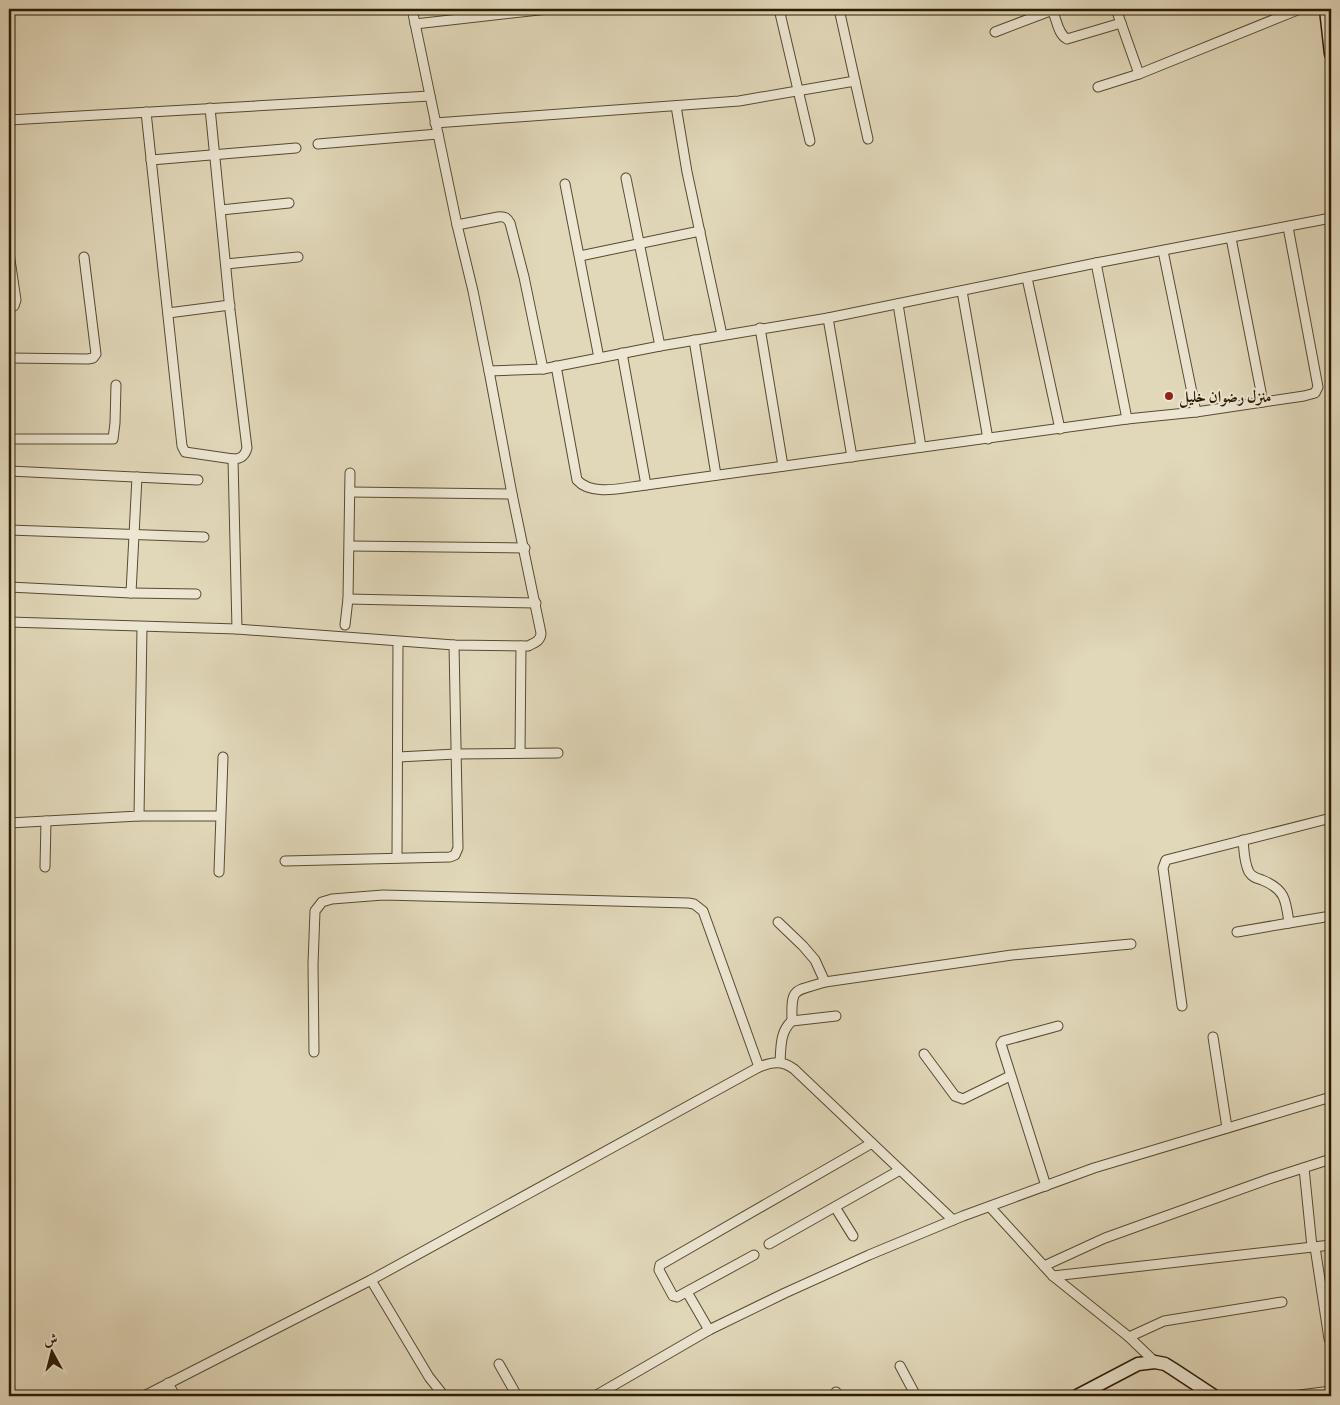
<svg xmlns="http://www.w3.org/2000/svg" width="1340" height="1405" viewBox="0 0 1340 1405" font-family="'Libre Bodoni',Amiri,serif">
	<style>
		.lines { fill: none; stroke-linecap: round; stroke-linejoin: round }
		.street-casing { stroke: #594a31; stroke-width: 11 }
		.secondary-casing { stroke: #2c1b03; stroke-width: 15 }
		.street { stroke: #ece6d2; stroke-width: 9 }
		.secondary { stroke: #ece6d2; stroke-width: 12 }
		.poi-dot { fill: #8f2418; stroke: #ece6d2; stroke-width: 2 }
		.labels { text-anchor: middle; stroke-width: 4; stroke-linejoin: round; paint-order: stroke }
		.poi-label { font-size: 16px; font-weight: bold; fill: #2c1b03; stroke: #ece6d2; text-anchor: start }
	</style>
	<rect width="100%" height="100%" fill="#e1d8ba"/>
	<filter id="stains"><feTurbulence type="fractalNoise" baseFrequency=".004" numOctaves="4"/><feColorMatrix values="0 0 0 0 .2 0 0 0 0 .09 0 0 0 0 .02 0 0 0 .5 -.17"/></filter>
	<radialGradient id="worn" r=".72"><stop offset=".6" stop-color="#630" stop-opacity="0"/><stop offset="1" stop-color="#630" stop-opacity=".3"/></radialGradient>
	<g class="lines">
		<defs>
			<g id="street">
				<polyline points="412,9 457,225 473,291 489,371 543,369 660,346 828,318 1096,263 1331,218"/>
				<polyline points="779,9 810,141"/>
				<polyline points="1116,9 1139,74"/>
				<polyline points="415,24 548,9"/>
				<path d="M995,32L1050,11L1053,12C1057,21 1058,34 1067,39L1121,23"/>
				<polyline points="855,81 868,139"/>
				<polyline points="1098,87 1139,74 1300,9"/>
				<polyline points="676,106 687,172 722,335"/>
				<path d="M210,108L230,310L247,448C245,456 241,459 233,459L237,629"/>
				<polyline points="146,112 182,446 185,452 233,459"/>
				<polyline points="9,120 430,96"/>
				<polyline points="435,123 739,101 855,81 839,9"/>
				<polyline points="318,144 438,134"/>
				<polyline points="151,160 296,148"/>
				<polyline points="626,178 660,346"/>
				<polyline points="565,184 599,358"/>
				<polyline points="221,210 289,203"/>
				<path d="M457,225L498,217C505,216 507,218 510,223L524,277L543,369"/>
				<polyline points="1231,238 1263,402"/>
				<polyline points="1163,251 1196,412"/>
				<polyline points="9,253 16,300 14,306 9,307"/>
				<polyline points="580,256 700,231"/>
				<polyline points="1096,263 1127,419"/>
				<polyline points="226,264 298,257"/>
				<polyline points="1027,278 1060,429"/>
				<polyline points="962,291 988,439"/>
				<polyline points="898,304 921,447"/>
				<polyline points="168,313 230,305"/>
				<polyline points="828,318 852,457"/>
				<polyline points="760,328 783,466"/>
				<polyline points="694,340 716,475"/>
				<polyline points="622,353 646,485"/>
				<polyline points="9,358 88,359 93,358 96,354 84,257"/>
				<path d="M556,366L577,480C592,497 626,487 646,485L1127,419L1196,412L1304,396L1315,393L1318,387L1288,227"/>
				<polyline points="9,439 113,439 115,423 116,385"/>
				<polyline points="9,471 198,480"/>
				<polyline points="350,492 512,494"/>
				<polyline points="9,530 204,537"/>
				<polyline points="350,546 525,548"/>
				<polyline points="9,587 131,593 137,477"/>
				<polyline points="131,593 196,594"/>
				<polyline points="348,599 536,603"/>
				<path d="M9,622L237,629L454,645L528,646C534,643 541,641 541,633L512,494L489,371"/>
				<polyline points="345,625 348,599 350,473"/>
				<polyline points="520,753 521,646"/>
				<polyline points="398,757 456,754 558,753"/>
				<polyline points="139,816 220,816"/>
				<polyline points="9,823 139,816 142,627"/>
				<path d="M1243,840C1244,850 1244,863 1249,872C1252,877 1256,878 1262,880C1285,889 1286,900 1289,923L1331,916"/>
				<polyline points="397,858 398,642"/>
				<polyline points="285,861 450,857 455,855 458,848 454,645"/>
				<polyline points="45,867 46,821"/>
				<polyline points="219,872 223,757"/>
				<polyline points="778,922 803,946 815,960 825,982"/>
				<polyline points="1237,932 1289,923"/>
				<polyline points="1182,1006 1163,868 1166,860 1331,818"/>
				<path d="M792,1021C791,986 794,992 825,982L1012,955L1131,944"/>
				<polyline points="1213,1037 1227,1128"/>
				<polyline points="314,1052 313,964 315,911 322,902 332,899 383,895 688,903 694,904 703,911 759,1067"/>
				<polyline points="924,1054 955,1096 963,1099 1010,1076"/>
				<path d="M780,1062C781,1047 780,1031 792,1021L836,1016"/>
				<polyline points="1304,1168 1312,1247"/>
				<polyline points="1046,1186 1001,1044 1003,1041 1058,1026"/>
				<polyline points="835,1207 853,1236"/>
				<polyline points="990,1207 1053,1276 1129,1337 1155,1362"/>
				<polyline points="769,1244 900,1170"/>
				<polyline points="1315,1247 1329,1339"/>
				<polyline points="754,1255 677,1297 673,1296 659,1270 660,1265 872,1143"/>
				<polyline points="1044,1266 1105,1238 1272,1178 1331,1159"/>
				<polyline points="1053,1276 1331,1245"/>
				<polyline points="371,1280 429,1377 444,1396"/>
				<polyline points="687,1292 709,1330"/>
				<polyline points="1129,1337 1164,1321 1282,1302"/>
				<polyline points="499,1364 517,1396"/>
				<polyline points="900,1366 916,1396"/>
				<polyline points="168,1383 175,1396"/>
				<polyline points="836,1392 838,1396"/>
				<path d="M144,1396L371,1280L759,1067C772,1062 782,1060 794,1069L953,1220"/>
				<polyline points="595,1396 709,1330 785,1293 869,1255 963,1216 1094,1168 1331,1097"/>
				<polyline points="1292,1396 1331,1391"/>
			</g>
			<g id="secondary">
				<polyline points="1326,9 1331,54"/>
				<polyline points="1077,1396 1138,1364 1155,1362 1165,1364 1173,1369 1214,1396"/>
			</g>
		</defs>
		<use href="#street" class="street-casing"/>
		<use href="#secondary" class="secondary-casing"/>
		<use href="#street" class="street"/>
		<use href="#secondary" class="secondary"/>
	</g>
	<circle class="poi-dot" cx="1169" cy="396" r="5"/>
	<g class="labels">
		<g class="poi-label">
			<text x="1179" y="402">منزل رضوان خليل</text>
		</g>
	</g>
	<rect width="1340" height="1405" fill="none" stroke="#e1d8ba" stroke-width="30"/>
	<rect x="10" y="10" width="1320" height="1385" fill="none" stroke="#2c1b03" stroke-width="2.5"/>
	<rect x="15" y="15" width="1310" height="1375" fill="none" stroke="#2c1b03"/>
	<g transform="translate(52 1352) rotate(353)" stroke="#ece6d2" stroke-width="4" paint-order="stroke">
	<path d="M0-4L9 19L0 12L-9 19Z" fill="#2c1b03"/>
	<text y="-8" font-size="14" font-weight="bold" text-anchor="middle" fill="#2c1b03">ش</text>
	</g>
	<rect width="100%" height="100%" filter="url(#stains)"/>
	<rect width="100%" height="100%" fill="url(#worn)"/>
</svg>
